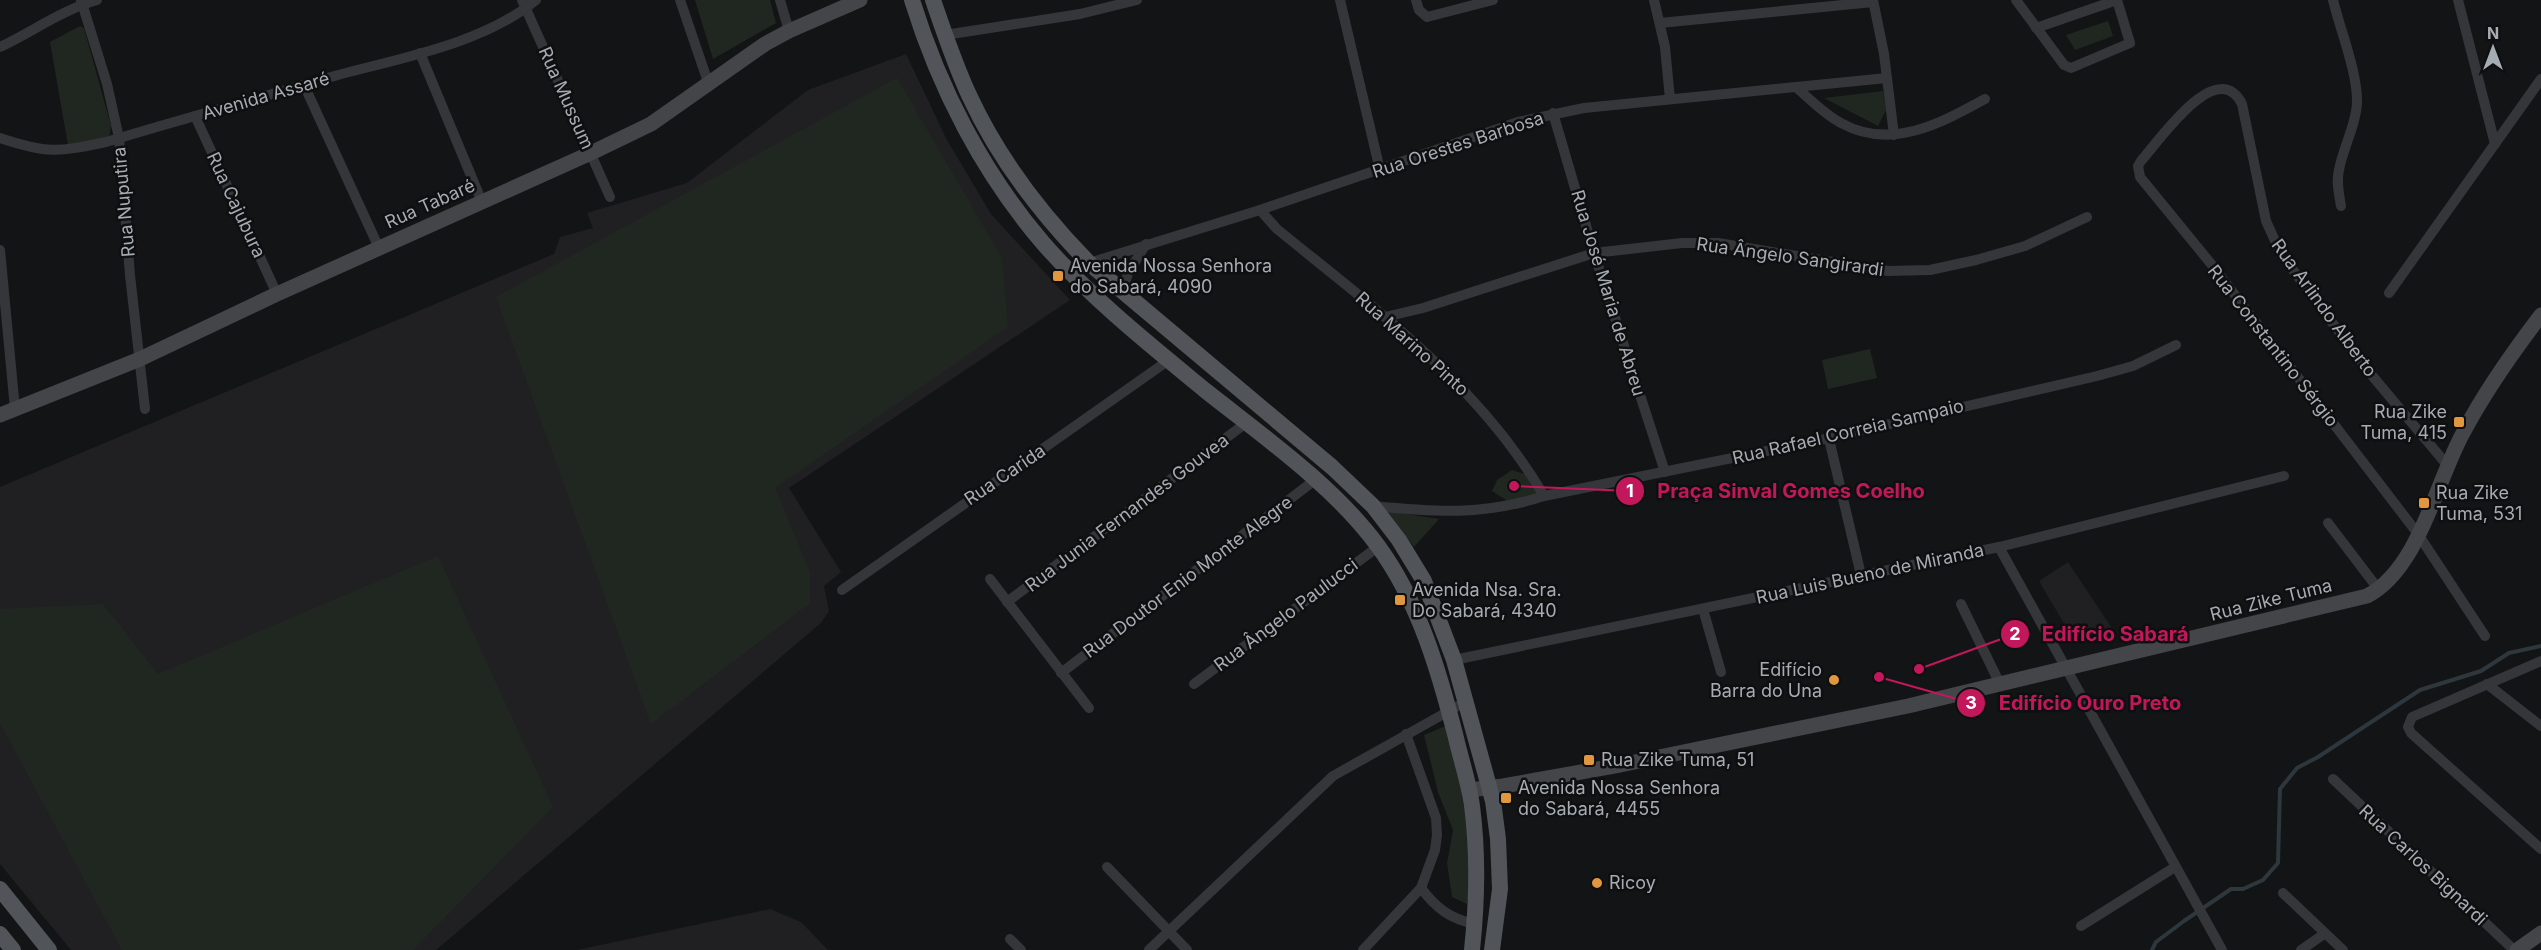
<svg xmlns="http://www.w3.org/2000/svg" width="2541" height="950" viewBox="0 0 2541 950" font-family="Inter,sans-serif">
	<style>
		.built { fill: #202022 }
		.green { fill: #202720 }
		.lines { fill: none; stroke-linecap: round; stroke-linejoin: round }
		.stream { stroke: #2e373c; stroke-width: 4 }
		.street { stroke: #35363a; stroke-width: 10 }
		.secondary { stroke: #434549; stroke-width: 15 }
		.primary { stroke: #515458; stroke-width: 16 }
		.poi-dot { fill: #e1973f; stroke: #0f0f10; stroke-width: 2 }
		.labels { text-anchor: middle; stroke-width: 5; stroke-linejoin: round; paint-order: stroke }
		.street-label { font-size: 18px; fill: #a6acb4; stroke: #0f0f10 }
		.poi-label { font-size: 18px; fill: #a6acb4; stroke: #0f0f10; text-anchor: start }
		.leader { fill: none; stroke: #c2185b; stroke-width: 2 }
		.callout-dot { fill: #c2185b; stroke: #0f0f10; stroke-width: 2 }
		.mark-label { font-size: 18px; text-anchor: middle; font-weight: bold; fill: #fff }
		.callout-label { font-size: 20px; text-anchor: middle; font-weight: bold; fill: #c2185b; stroke: #0f0f10; stroke-width: 5; stroke-linejoin: round; paint-order: stroke }
	</style>
	<rect width="100%" height="100%" fill="#131415"/>
	<g class="built">
		<polygon points="906,54 947,140 991,214 1070,300 789,488 841,572 824,586 829,611 821,623 436,950 71,950 0,864 0,487 554,254 560,237 593,228 587,213 687,183 808,90"/>
		<polygon points="2068,562 2117,636 2075,642 2039,581"/>
		<polygon points="770,909 801,922 828,950 577,950"/>
	</g>
	<g class="green">
		<polygon points="695,0 770,0 776,23 713,59"/>
		<polygon points="2108,21 2113,36 2075,50 2066,35"/>
		<polygon points="80,26 84,28 111,126 109,137 68,145 50,42"/>
		<polygon points="897,78 1002,258 1008,327 775,488 810,572 810,603 651,724 496,297"/>
		<polygon points="1883,91 1886,110 1878,126 1824,98"/>
		<polygon points="1870,349 1877,378 1828,389 1822,360"/>
		<polygon points="1512,470 1528,475 1538,495 1509,502 1492,491 1497,480"/>
		<polygon points="1387,511 1439,519 1414,547"/>
		<polygon points="438,556 553,807 413,950 122,950 0,723 0,609 103,604 158,674"/>
		<polygon points="1448,725 1461,790 1473,863 1467,904 1452,897 1447,863 1453,830 1438,792 1424,735"/>
	</g>
	<g class="lines">
		<polyline class="stream" points="2152,950 2156,942 2184,921 2231,889 2243,889 2263,880 2278,863 2280,789 2297,768 2318,757 2420,690 2481,671 2509,653 2541,646"/>
		<g class="street">
			<polyline points="81,0 107,84 119,138 130,275 145,409"/>
			<polyline points="522,0 610,197"/>
			<polyline points="680,0 708,82"/>
			<polyline points="780,0 789,31"/>
			<polyline points="1340,0 1380,170"/>
			<polyline points="1416,0 1419,10 1427,17 1493,0"/>
			<polyline points="1654,0 1665,47 1670,99"/>
			<polyline points="1873,0 1884,54 1894,135"/>
			<polyline points="2016,0 2064,65 2071,68 2130,43 2117,0"/>
			<path d="M2333,0C2340,29 2358,74 2357,103C2356,126 2343,147 2339,170C2336,182 2339,194 2341,206"/>
			<polyline points="2458,0 2495,144"/>
			<polyline points="1660,23 1873,2"/>
			<polyline points="2036,28 2117,0"/>
			<polyline points="945,35 1080,14 1137,0"/>
			<path d="M0,47C32,32 62,10 97,0"/>
			<polyline points="420,53 482,202"/>
			<polyline points="304,85 379,248"/>
			<path d="M1797,88C1811,100 1824,114 1841,123C1891,151 1941,123 1985,99"/>
			<polyline points="1553,113 1594,253 1665,472"/>
			<polyline points="195,116 277,294"/>
			<path d="M0,138C47,154 58,152 106,142C183,119 260,97 338,75C401,58 485,43 536,0"/>
			<path d="M1260,210L1277,229C1375,309 1479,384 1544,496"/>
			<polyline points="0,250 15,409"/>
			<polyline points="1089,263 1260,210 1518,122 1584,108 1887,78"/>
			<polyline points="1123,290 1128,273 1146,244"/>
			<polyline points="2389,293 2541,79"/>
			<polyline points="1385,317 1423,308 1594,253 1682,243 1718,243 1888,271 1930,270 1976,260 2025,246 2087,217"/>
			<polyline points="1829,439 1861,575"/>
			<path d="M2448,466L2369,372L2281,254L2266,221L2242,104C2217,55 2159,141 2141,161L2138,166L2140,177L2212,265L2418,534L2485,636"/>
			<path d="M1373,506C1435,512 1483,516 1544,496L1816,441L2097,376L2133,366L2176,345"/>
			<polyline points="2328,523 2379,590"/>
			<polyline points="1999,547 2222,950"/>
			<polyline points="990,579 1089,708"/>
			<polyline points="842,590 1169,360"/>
			<polyline points="1007,602 1246,423"/>
			<polyline points="1961,604 2000,684"/>
			<polyline points="1703,609 1721,672"/>
			<polyline points="1454,660 1999,547 2284,476"/>
			<polyline points="2541,661 2412,717 2408,727 2411,733 2541,849"/>
			<polyline points="1061,673 1315,480"/>
			<polyline points="1194,684 1379,546"/>
			<polyline points="2487,684 2541,726"/>
			<polyline points="2333,779 2514,950"/>
			<polyline points="1107,867 1187,950"/>
			<path d="M1421,888C1436,908 1450,919 1475,924"/>
			<polyline points="2283,893 2343,950"/>
			<polyline points="2081,926 2175,867"/>
			<polyline points="1010,939 1021,950"/>
			<polyline points="1149,950 1333,776 1465,702"/>
			<polyline points="1363,950 1421,888 1435,850 1437,835 1436,818 1406,734"/>
			<polyline points="2301,950 2324,934"/>
		</g>
		<g class="secondary">
			<polyline points="0,415 140,359 277,294 591,153 651,124 765,44 789,31 860,0"/>
			<path d="M1469,790L1503,786L1620,765L1908,706L2367,596C2419,569 2436,482 2463,433C2485,391 2512,353 2541,315"/>
			<polyline points="2517,950 2541,933"/>
		</g>
		<g class="primary">
			<path d="M912,0C939,88 983,173 1043,243C1091,298 1150,345 1206,391C1264,437 1334,486 1378,546C1419,602 1439,671 1456,738C1461,760 1469,783 1472,806C1478,852 1477,903 1472,950"/>
			<path d="M933,0C944,32 955,65 969,95C998,158 1041,214 1089,263L1332,467L1373,506L1399,540L1424,581L1454,660L1493,801L1498,839L1500,889L1492,950"/>
			<polyline points="0,889 49,950"/>
			<polyline points="0,934 13,950"/>
		</g>
	</g>
	<g class="poi-dot">
		<rect x="1052" y="270" width="12" height="12" rx="3"/>
		<rect x="2453" y="416" width="12" height="12" rx="3"/>
		<rect x="2418" y="497" width="12" height="12" rx="3"/>
		<rect x="1394" y="594" width="12" height="12" rx="3"/>
		<circle cx="1834" cy="680" r="6"/>
		<rect x="1583" y="754" width="12" height="12" rx="3"/>
		<rect x="1500" y="792" width="12" height="12" rx="3"/>
		<circle cx="1597" cy="883" r="6"/>
	</g>
	<g class="labels">
		<g class="street-label">
			<text transform="translate(266 96) rotate(-16)" y="6">Avenida Assaré</text>
			<text transform="translate(566 98) rotate(66)" y="6">Rua Mussum</text>
			<text transform="translate(1458 145) rotate(-18)" y="6">Rua Orestes Barbosa</text>
			<text transform="translate(124 202) rotate(-95)" y="6">Rua Nuputira</text>
			<text transform="translate(430 204) rotate(-24)" y="6">Rua Tabaré</text>
			<text transform="translate(236 205) rotate(65)" y="6">Rua Cajubura</text>
			<text transform="translate(1790 257) rotate(8)" y="6">Rua Ângelo Sangirardi</text>
			<text transform="translate(1608 293) rotate(73)" y="6">Rua José Maria de Abreu</text>
			<text transform="translate(2324 308) rotate(54)" y="6">Rua Arlindo Alberto</text>
			<text transform="translate(1412 344) rotate(42)" y="6">Rua Marino Pinto</text>
			<text transform="translate(2273 346) rotate(52)" y="6">Rua Constantino Sérgio</text>
			<text transform="translate(1848 432) rotate(-13)" y="6">Rua Rafael Correia Sampaio</text>
			<text transform="translate(1005 475) rotate(-34)" y="6">Rua Carida</text>
			<text transform="translate(1127 513) rotate(-37)" y="6">Rua Junia Fernandes Gouvea</text>
			<text transform="translate(1870 574) rotate(-12)" y="6">Rua Luis Bueno de Miranda</text>
			<text transform="translate(1188 577) rotate(-37)" y="6">Rua Doutor Enio Monte Alegre</text>
			<text transform="translate(2271 600) rotate(-14)" y="6">Rua Zike Tuma</text>
			<text transform="translate(1286 615) rotate(-37)" y="6">Rua Ângelo Paulucci</text>
			<text transform="translate(2423 865) rotate(43)" y="6">Rua Carlos Bignardi</text>
		</g>
		<g class="poi-label">
			<text x="1070" y="272">Avenida Nossa Senhora<tspan x="1070" dy="21">do Sabará, 4090</tspan></text>
			<text x="2447" y="418" text-anchor="end">Rua Zike<tspan x="2447" dy="21">Tuma, 415</tspan></text>
			<text x="2436" y="499">Rua Zike<tspan x="2436" dy="21">Tuma, 531</tspan></text>
			<text x="1412" y="596">Avenida Nsa. Sra.<tspan x="1412" dy="21">Do Sabará, 4340</tspan></text>
			<text x="1822" y="676" text-anchor="end">Edifício<tspan x="1822" dy="21">Barra do Una</tspan></text>
			<text x="1601" y="766">Rua Zike Tuma, 51</text>
			<text x="1518" y="794">Avenida Nossa Senhora<tspan x="1518" dy="21">do Sabará, 4455</tspan></text>
			<text x="1609" y="889">Ricoy</text>
		</g>
	</g>
	<path class="leader" d="M1514 486L1630 491M1919 669L2015 634M1879 677L1971 703"/>
	<g class="callout-dot">
		<circle cx="1514" cy="486" r="6"/>
		<circle cx="1919" cy="669" r="6"/>
		<circle cx="1879" cy="677" r="6"/>
		<circle cx="1630" cy="491" r="15"/>
		<circle cx="2015" cy="634" r="15"/>
		<circle cx="1971" cy="703" r="15"/>
	</g>
	<g class="mark-label">
		<text x="1630" y="497">1</text>
		<text x="2015" y="640">2</text>
		<text x="1971" y="709">3</text>
	</g>
	<g class="callout-label">
		<text x="1791" y="498">Praça Sinval Gomes Coelho</text>
		<text x="2115" y="641">Edifício Sabará</text>
		<text x="2090" y="710">Edifício Ouro Preto</text>
	</g>
	<g transform="translate(2493 48)" stroke="#0f0f10" stroke-width="4.5" paint-order="stroke">
	<path d="M0-4.5L10 22L0 15L-10 22Z" fill="#a6acb4"/>
	<text y="-9" font-size="16" font-weight="bold" text-anchor="middle" fill="#a6acb4">N</text>
	</g>
</svg>
